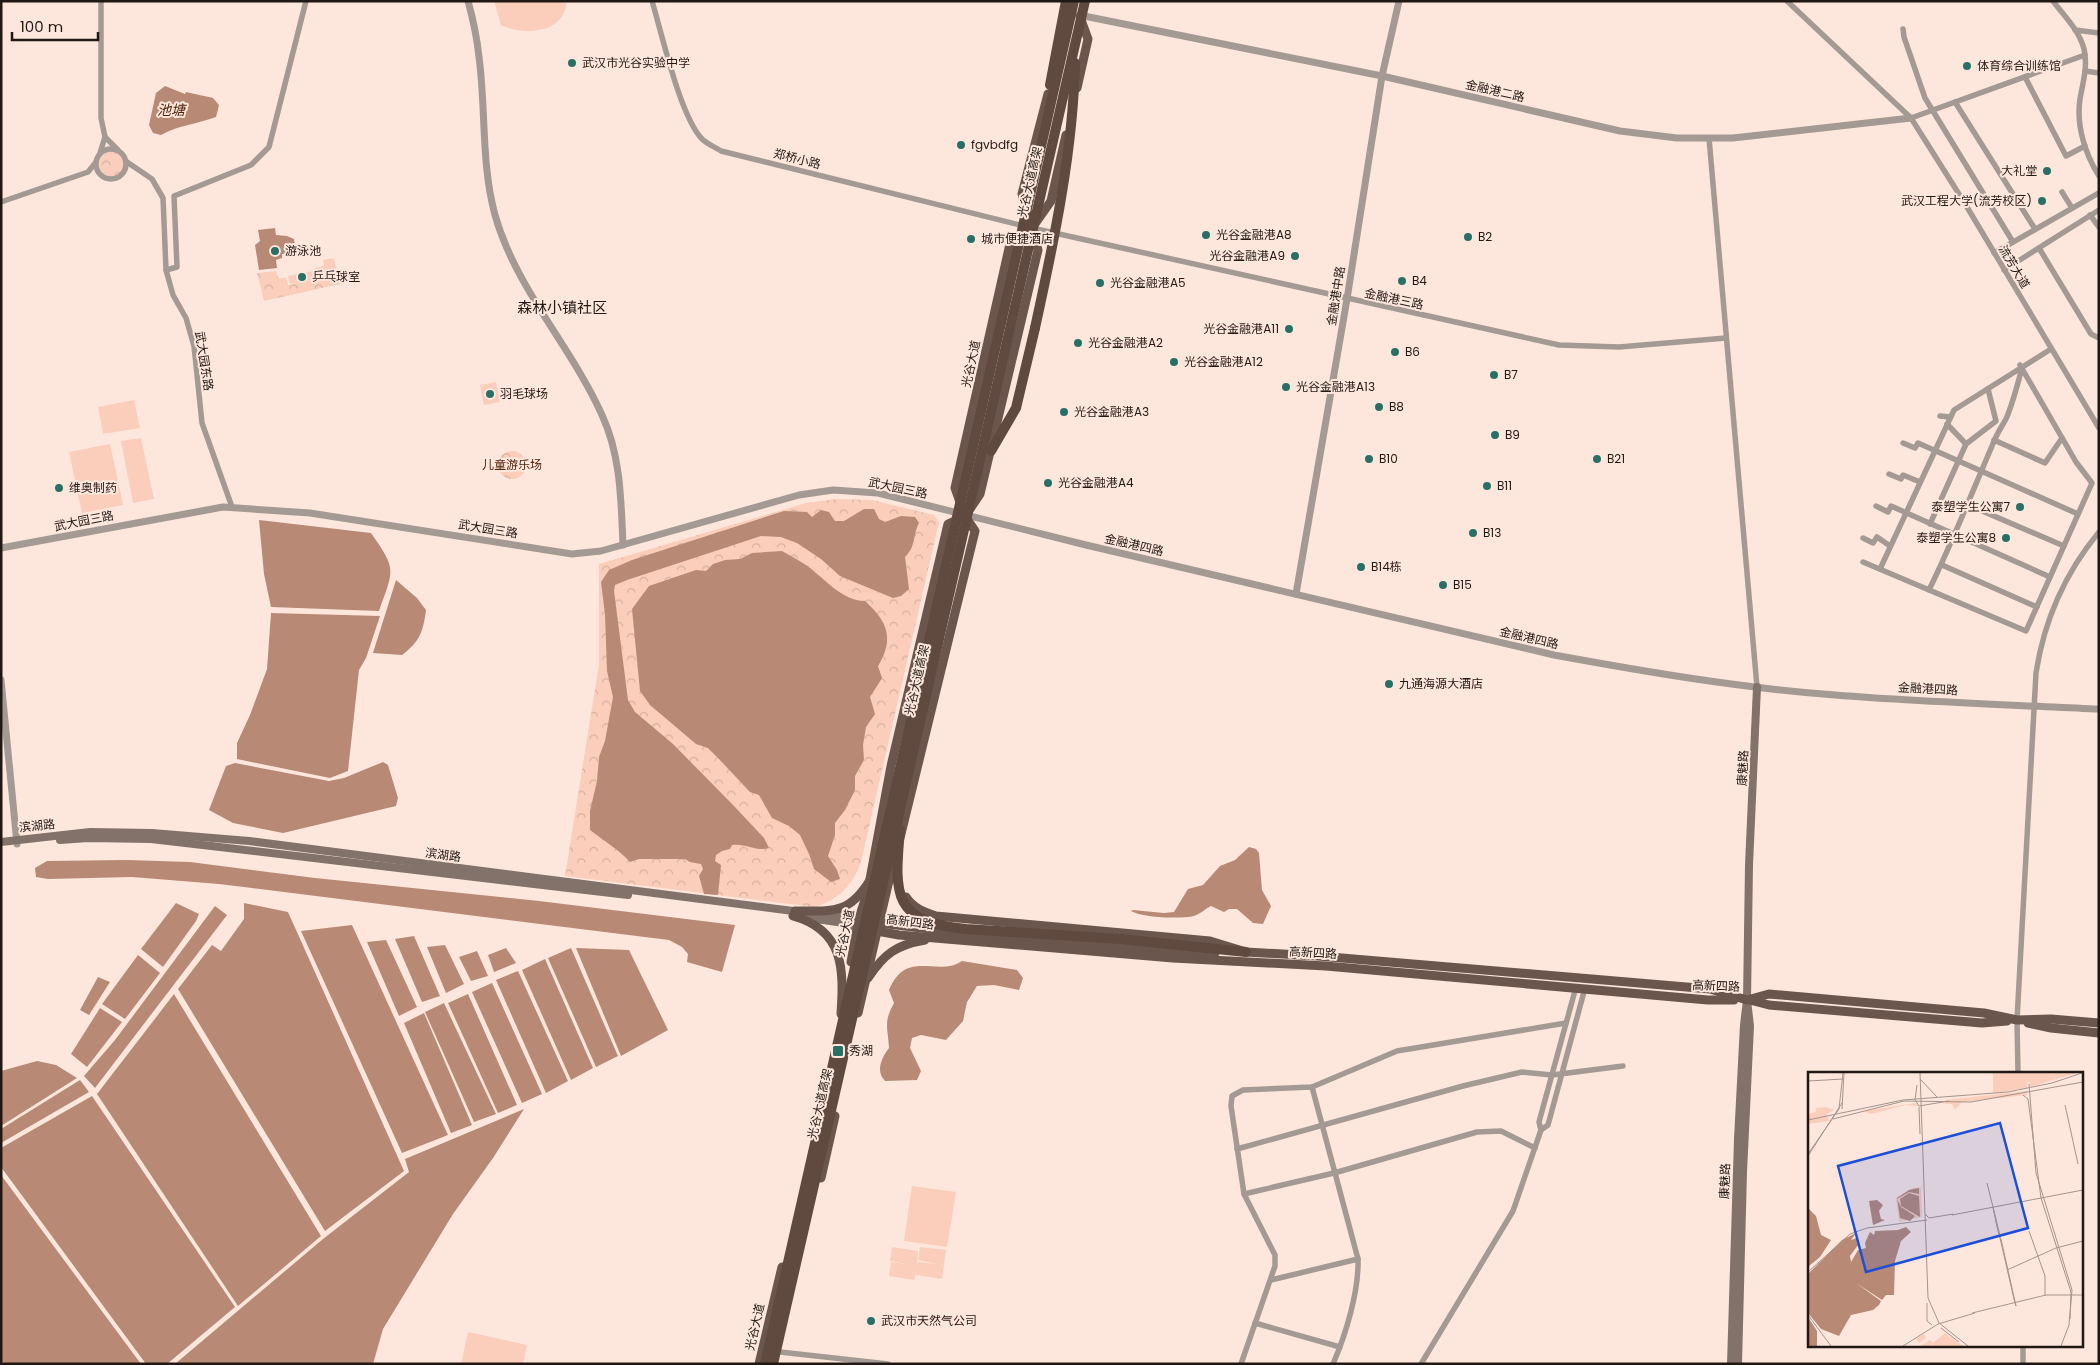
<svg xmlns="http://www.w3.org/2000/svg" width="2100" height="1365" viewBox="0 0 2100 1365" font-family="Poppins,'Noto Sans SC',sans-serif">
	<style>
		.grass { fill: #faceba }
		.park { fill: url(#park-crowns) }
		.water { fill: #b88974 }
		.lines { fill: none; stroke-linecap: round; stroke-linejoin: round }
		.minor { stroke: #a59994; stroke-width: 5.5 }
		.tertiary { stroke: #a59994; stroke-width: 7 }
		.secondary { stroke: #83726a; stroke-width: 8 }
		.primary { stroke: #6a564d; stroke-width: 9 }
		.trunk { stroke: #604a40; stroke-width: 10 }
		.trunk-bridge { stroke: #604a40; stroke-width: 10 }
		.poi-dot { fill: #287066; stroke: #fde7dc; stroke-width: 2 }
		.labels { text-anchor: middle; stroke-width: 4; stroke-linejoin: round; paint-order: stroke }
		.poi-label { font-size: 12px; fill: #211713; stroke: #fde7dc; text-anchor: start }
		.street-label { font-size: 12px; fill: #211713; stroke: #fde7dc }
		.park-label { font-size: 12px; fill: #52250c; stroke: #fde7dc }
		.water-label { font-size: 14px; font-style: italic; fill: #51230b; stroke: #fde7dc }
		.quarter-label { font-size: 15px; fill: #211713; stroke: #fde7dc }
		.inset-road { fill: none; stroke: #a5948c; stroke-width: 1 }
		.view { fill: #1d4ed8; fill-opacity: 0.15; stroke: #1d4ed8; stroke-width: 2.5 }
		.inset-edge { fill: none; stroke: #211713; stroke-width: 2.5 }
	</style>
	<defs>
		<pattern id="park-crowns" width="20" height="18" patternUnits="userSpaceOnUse" patternTransform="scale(1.25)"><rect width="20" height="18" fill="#faceba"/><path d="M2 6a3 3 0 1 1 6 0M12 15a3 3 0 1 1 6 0" fill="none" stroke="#d6b09f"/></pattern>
	</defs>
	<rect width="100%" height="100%" fill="#fde7dc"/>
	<g class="grass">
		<path d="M494,1H567C564,34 525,36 501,25Z"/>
		<polygon points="314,271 316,279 290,284 288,276"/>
		<polygon points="496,382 500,402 484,405 480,385"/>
		<polygon points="134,400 140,428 103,434 98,407"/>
		<polygon points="141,438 154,499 133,503 121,441"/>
		<polygon points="110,444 123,505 82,513 69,452"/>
		<polygon points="912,1186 956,1192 947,1247 904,1241"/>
		<polygon points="892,1247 918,1251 917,1266 918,1262 937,1264 918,1260 920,1247 946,1250 942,1279 916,1275 917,1269 914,1280 889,1276 891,1262 913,1265 890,1261"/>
		<polygon points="468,1332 527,1345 523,1364 461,1364"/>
	</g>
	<g class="park">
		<circle cx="112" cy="164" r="13"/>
		<polygon points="334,258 340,284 264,301 257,273 276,271 278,278 286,278 288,285 317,279 315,268 324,266 323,260"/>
		<circle cx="512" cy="465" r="14"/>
		<path d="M837,499L872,500L934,515L939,522L861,862C853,885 837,901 814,907L565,876L599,664V564L806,503Z"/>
	</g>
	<g class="water">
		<path d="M165,86L185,94L186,92L213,98L219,105L216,117C198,124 178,125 161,135L153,133L149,125L156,93Z"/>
		<polygon points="275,228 276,235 287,236 294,239 296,253 282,254 282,258 276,260 277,268 259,270 255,245 260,241 258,230"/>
		<path d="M864,509H874L879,519L885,522L901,516L915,517L919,523C913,534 916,547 905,557L909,589L901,596L893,598L840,576L821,559L797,543L781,537L761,536L627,580L615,585L614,591L628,700L635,712L673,744L734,806L764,838L769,848C758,852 745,843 732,845L730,849L722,851L716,855L715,861L721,865L718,895L704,894L699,876L703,869L701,864L690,862L685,859H639L630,862C618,849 604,841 590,830V811L597,781L599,757L605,741L613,697L607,671L605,614L601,582L609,570L632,560L784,511L807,512L812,517L821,510L829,512L835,521H844Z"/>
		<path d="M259,520L371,533C397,570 394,569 379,611L271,607L264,574Z"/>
		<path d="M782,551C790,556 799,560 806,565C824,578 842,601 865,601C887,621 895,638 878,666L882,678L870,697L875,714L866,727L863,745L864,760L855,776V790L845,810L835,823V835L828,856L837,870L840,879L831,882L814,869L809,854L800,835L789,826L772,818L759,795L750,792L719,759L708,748L696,744L650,705L640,691L632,609L649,586L696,570L706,571L713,564L725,560L740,559L752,553Z"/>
		<path d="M396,580L417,598L426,610C423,632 420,641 402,655L373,653Z"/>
		<polygon points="271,613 380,616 366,658 359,670 348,771 330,778 237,759 237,743 250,715 267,669"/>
		<polygon points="383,762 388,765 398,798 396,806 283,833 233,823 209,810 226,766 235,763 329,781 344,778"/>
		<path d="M1249,847L1256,849L1259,853L1262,890L1271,906L1263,924L1253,923L1237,909H1229L1224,912L1211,906C1205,909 1200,914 1194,916C1180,919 1143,918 1131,911L1133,910L1164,913L1174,912L1188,889L1203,885L1220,866L1235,860Z"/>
		<polygon points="127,860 190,862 315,878 539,901 735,925 722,972 687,962 688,954 682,947 669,940 219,884 132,877 48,879 36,877 35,868 47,861"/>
		<polygon points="176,903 199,914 196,921 163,967 141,949"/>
		<polygon points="244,903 288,912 404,1171 325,1231 178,989 212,945 221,951 244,919"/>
		<polygon points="215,906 227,915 95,1088 84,1076 115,1040"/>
		<polygon points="352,925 448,1135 402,1153 301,931"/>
		<polygon points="414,936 440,996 422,1002 395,939"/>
		<polygon points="386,940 417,1007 399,1016 367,942"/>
		<polygon points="445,945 464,984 446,993 427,947"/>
		<polygon points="506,948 516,963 494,972 488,955"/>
		<polygon points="571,948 618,1056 596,1067 548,958"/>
		<polygon points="576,948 629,950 668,1030 621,1056"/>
		<polygon points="477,951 488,976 471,981 459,957"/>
		<polygon points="138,955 160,973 125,1019 102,1004"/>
		<polygon points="545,959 593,1068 571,1080 522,970"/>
		<path d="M962,961L1017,970L1023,978L1019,990L994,985L977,986L967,1002L963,1021L946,1040L921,1035L912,1038L910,1048L921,1071L917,1080L885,1081C875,1071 882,1057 889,1048C888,1027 883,1023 894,1003L889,990C907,948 937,978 962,961Z"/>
		<polygon points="518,971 568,1081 546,1093 496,980"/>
		<polygon points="98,977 110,982 89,1015 80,1010"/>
		<polygon points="492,983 542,1094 522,1103 472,992"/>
		<polygon points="174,994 321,1236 238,1306 97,1094"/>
		<polygon points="468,994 517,1105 498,1113 448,1003"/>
		<polygon points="444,1003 496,1114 474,1122 425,1012"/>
		<polygon points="100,1008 122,1022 87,1067 71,1054"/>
		<polygon points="424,1013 472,1125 451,1133 404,1023"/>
		<polygon points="37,1061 56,1065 77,1078 1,1126 1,1071"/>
		<polygon points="80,1080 89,1092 1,1143 1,1129"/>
		<polygon points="92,1096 235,1307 167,1364 146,1364 1,1167 1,1148"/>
		<polygon points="524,1109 493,1158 453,1214 383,1329 373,1364 175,1364 323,1239 409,1172 405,1159"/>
		<polygon points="1,1175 141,1364 5,1364 1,1360"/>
	</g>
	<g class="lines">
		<g class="minor">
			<polyline points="101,1 101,118 105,137"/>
			<path d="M652,1C662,34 680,116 702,139C707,144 715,147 721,151L1032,228L1559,345L1619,347L1726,338"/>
			<polyline points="1787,1 1911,118 1964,202 2099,428"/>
			<path d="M2053,1C2065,17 2079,30 2084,49C2088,66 2083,82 2080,99C2076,125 2085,154 2099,176"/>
			<polyline points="1903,29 1904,37 1925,98 2013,242"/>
			<polyline points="2075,30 2099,33"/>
			<polyline points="2085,71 2099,73"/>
			<polyline points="2025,77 2066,156 2085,146"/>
			<polyline points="1955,102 2035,229"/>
			<polyline points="1911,118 2085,55"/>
			<polyline points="105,137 118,150"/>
			<polyline points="1709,138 1757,687"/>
			<circle cx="111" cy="164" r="15"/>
			<polyline points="100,153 105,137"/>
			<polyline points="127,162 152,179 163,198 166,270 173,295 186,318 194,346 202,423 232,507"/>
			<polyline points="2062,192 2072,208"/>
			<polyline points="1,202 88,172 96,162"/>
			<polyline points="2090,215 2099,227"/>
			<polyline points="2039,248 2091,334 2099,338"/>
			<polyline points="1994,253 2099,193"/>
			<polyline points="166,270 177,267 174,196 251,165 269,147 306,1"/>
			<polyline points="2004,270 2099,210"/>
			<polyline points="1940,416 1950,417"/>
			<polyline points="1947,424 1966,444"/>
			<polyline points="1994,440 2045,463 2062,438"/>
			<polyline points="1903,443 1915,448 1918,443 2078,514"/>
			<polyline points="1889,474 1901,479 1903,475 1920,482"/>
			<polyline points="1966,504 2064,546"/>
			<polyline points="1876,506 1888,512 1891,506 2050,577"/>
			<polyline points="1930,524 1966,444 1996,421 1988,389"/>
			<polyline points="1863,538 1873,543 1877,537 1890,546"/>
			<polyline points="1863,562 2026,631 2092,483 2076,462 2020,365"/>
			<polyline points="1942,565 2037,607"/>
			<polyline points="1880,569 1954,410 2051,349"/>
			<path d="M1929,590C1953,541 1973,490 1995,439C1998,432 2002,426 2006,419C2013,403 2017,386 2022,368"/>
			<path d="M2018,1074L2017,1020L2036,673C2044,621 2065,573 2099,532"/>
			<path d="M1312,1087L1358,1259C1359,1291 1346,1334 1333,1364"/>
			<polyline points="1541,1130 1548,1125 1585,988"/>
			<polyline points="1237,1149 1463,1086 1522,1072 1552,1075 1623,1066"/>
			<polyline points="1244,1194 1334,1173 1477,1132 1501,1131 1535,1148"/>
			<polyline points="1271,1280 1358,1259"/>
			<polyline points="1255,1323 1340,1347"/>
			<polyline points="2023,1346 2023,1364"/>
			<polyline points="780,1352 888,1364"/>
			<polyline points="1241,1364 1275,1266 1275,1255 1244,1194 1231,1106 1232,1096 1243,1090 1312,1087 1397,1051 1566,1023"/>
			<polyline points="1421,1364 1513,1211 1541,1130 1539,1122 1576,987"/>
		</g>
		<g class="tertiary">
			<path d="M468,1C473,19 477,38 479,57C486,109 481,164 495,215C516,289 571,346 602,415C621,456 621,501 623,545"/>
			<polyline points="1079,15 1382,76 1620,131 1677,138 1733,138 1911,118"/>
			<path d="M1,548L223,507L310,513L572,554L601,551L799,495L833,490L878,493L1086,545L1554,655C1647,672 1741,688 1835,695C1922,702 2011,705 2099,709"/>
			<polyline points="1296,594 1347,299 1382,76 1399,1"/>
			<polyline points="1,680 17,844"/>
		</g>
		<g class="secondary">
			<polyline points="60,840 88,838 151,839 628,895"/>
			<polyline points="1,842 90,832 152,833 249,841 801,912"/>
			<polyline points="820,914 863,919"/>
			<polyline points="803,917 837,922 863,929"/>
			<polyline points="1747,1000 1749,865 1757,687"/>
			<polyline points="1731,1364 1738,1139 1744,1025 1747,1000 1750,1026 1743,1172 1738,1364"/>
		</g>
		<g class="primary">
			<polyline points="1077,88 1088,39 1080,17"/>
			<polyline points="970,509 980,494 1038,250 1032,228 1051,201 1066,135"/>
			<polyline points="900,838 975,531 965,516 955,488 1010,244 1032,228 1022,194 1048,94"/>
			<polyline points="870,879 891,766 948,524 961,518"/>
			<path d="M906,897C913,908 924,912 936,916L1210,941L1246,952L1318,956L1710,989L1747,1000L1769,994L1984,1013L2017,1020L2051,1019L2099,1023"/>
			<path d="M795,911C832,911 849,915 870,880"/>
			<path d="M793,916C844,930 844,969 841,1014"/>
			<polyline points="880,923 980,935 1215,953"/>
			<polyline points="877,931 899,935 1173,958 1326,966 1708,1000 1734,1000"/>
			<polyline points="851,962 859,918 867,894"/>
			<path d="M868,978C884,954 896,945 925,940"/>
			<polyline points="1750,1000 1769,1005 1982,1023 2007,1021"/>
			<polyline points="858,1013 895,855"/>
			<polyline points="2028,1023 2051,1028 2099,1033"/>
			<polyline points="821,1178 835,1116"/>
			<polyline points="759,1364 782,1267"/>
		</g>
		<g class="trunk">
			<polyline points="1050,85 1066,1"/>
			<polyline points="991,451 1016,408 1035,328"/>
			<polyline points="1120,939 1246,952"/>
		</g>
		<g class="trunk-bridge">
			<path d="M1035,328C1054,241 1073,152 1075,63"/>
			<path d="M900,830C894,896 893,922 966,929L1120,939"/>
			<polyline points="765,1364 1074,1"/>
			<polyline points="773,1364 1085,1"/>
		</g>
	</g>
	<g class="poi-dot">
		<circle cx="572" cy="63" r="5"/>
		<circle cx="1967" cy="66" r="5"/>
		<circle cx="961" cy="145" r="5"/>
		<circle cx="2047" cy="171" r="5"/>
		<circle cx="2042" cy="201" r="5"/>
		<circle cx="1206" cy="235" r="5"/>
		<circle cx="1468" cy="237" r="5"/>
		<circle cx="971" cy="239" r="5"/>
		<circle cx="275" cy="251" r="5"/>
		<circle cx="1295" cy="256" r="5"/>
		<circle cx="302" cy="277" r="5"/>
		<circle cx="1402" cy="281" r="5"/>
		<circle cx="1100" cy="283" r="5"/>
		<circle cx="1289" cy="329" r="5"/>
		<circle cx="1078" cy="343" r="5"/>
		<circle cx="1395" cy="352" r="5"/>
		<circle cx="1174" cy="362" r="5"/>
		<circle cx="1494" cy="375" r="5"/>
		<circle cx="1286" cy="387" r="5"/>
		<circle cx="490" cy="394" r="5"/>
		<circle cx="1379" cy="407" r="5"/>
		<circle cx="1064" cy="412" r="5"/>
		<circle cx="1495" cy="435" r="5"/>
		<circle cx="1369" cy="459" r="5"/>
		<circle cx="1597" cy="459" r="5"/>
		<circle cx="1048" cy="483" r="5"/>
		<circle cx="1487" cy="486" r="5"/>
		<circle cx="59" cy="488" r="5"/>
		<circle cx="2020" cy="507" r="5"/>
		<circle cx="1473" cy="533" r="5"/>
		<circle cx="2006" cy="538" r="5"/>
		<circle cx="1361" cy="567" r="5"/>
		<circle cx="1443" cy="585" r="5"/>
		<circle cx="1389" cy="684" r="5"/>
		<rect x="832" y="1045" width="12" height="12" rx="2.5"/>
		<circle cx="871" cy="1321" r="5"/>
	</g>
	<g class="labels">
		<g class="poi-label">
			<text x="582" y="67">武汉市光谷实验中学</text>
			<text x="1977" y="70">体育综合训练馆</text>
			<text x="971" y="149">fgvbdfg</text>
			<text x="2037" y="175" text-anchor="end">大礼堂</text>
			<text x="2032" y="205" text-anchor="end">武汉工程大学(流芳校区)</text>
			<text x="1216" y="239">光谷金融港A8</text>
			<text x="1478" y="241">B2</text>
			<text x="981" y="243">城市便捷酒店</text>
			<text x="285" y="255">游泳池</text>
			<text x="1285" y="260" text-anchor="end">光谷金融港A9</text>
			<text x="312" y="281">乒乓球室</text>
			<text x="1412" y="285">B4</text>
			<text x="1110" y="287">光谷金融港A5</text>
			<text x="1279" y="333" text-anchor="end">光谷金融港A11</text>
			<text x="1088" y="347">光谷金融港A2</text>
			<text x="1405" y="356">B6</text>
			<text x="1184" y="366">光谷金融港A12</text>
			<text x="1504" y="379">B7</text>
			<text x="1296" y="391">光谷金融港A13</text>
			<text x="500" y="398">羽毛球场</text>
			<text x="1389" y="411">B8</text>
			<text x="1074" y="416">光谷金融港A3</text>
			<text x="1505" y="439">B9</text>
			<text x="1379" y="463">B10</text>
			<text x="1607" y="463">B21</text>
			<text x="1058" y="487">光谷金融港A4</text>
			<text x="1497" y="490">B11</text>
			<text x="69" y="492">维奥制药</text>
			<text x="2010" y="511" text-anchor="end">泰塑学生公寓7</text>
			<text x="1483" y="537">B13</text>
			<text x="1996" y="542" text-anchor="end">泰塑学生公寓8</text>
			<text x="1371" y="571">B14栋</text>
			<text x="1453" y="589">B15</text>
			<text x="1399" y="688">九通海源大酒店</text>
			<text x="849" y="1055">秀湖</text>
			<text x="881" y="1325">武汉市天然气公司</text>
		</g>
		<g class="street-label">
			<text transform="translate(1495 91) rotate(13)" y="4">金融港二路</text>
			<text transform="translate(797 159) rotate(14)" y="4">郑桥小路</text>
			<text transform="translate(1030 182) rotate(-77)" y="4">光谷大道高架</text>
			<text transform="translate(2014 267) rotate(59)" y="4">流芳大道</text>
			<text transform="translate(1336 296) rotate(-81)" y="4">金融港中路</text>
			<text transform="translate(1394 299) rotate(12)" y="4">金融港三路</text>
			<text transform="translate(204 361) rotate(81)" y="4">武大园东路</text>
			<text transform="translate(971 364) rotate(-78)" y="4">光谷大道</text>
			<text transform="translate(898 488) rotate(12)" y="4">武大园三路</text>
			<text transform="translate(84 521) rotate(-11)" y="4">武大园三路</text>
			<text transform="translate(488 529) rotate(9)" y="4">武大园三路</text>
			<text transform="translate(1134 545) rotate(13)" y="4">金融港四路</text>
			<text transform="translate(1529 638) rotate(13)" y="4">金融港四路</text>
			<text transform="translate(917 680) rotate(-77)" y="4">光谷大道高架</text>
			<text transform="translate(1928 689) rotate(3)" y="4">金融港四路</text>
			<text transform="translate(1743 768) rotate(-87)" y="4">康魅路</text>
			<text transform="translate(37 826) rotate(-6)" y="4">滨湖路</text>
			<text transform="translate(443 855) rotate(7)" y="4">滨湖路</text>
			<text transform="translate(910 922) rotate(7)" y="4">高新四路</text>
			<text transform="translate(845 933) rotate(-78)" y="4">光谷大道</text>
			<text transform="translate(1313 953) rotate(3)" y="4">高新四路</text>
			<text transform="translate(1716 986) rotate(2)" y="4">高新四路</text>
			<text transform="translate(820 1104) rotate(-77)" y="4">光谷大道高架</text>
			<text transform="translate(1725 1181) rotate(-88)" y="4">康魅路</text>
			<text transform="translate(755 1327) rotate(-77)" y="4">光谷大道</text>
		</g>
		<g class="park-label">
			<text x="512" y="469">儿童游乐场</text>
		</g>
		<g class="water-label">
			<text x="171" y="115">池塘</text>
		</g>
		<g class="quarter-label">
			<text x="562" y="313">森林小镇社区</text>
		</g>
	</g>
	<g transform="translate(1808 1072)">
		<rect width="275" height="275" fill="#fde7dc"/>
		<path d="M137,261L155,274H124L123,271V274H113L108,267L116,262L118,266L111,271L113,274L122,268L125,271Z" fill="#faceba"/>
		<path d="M18,35L26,38L19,42L21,49L0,52V42L8,40V36Z" fill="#faceba"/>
		<path d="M185,1H269L222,15V10H219V16L185,21ZM219,19V23L154,30L147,38L144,32H137V28ZM108,31L110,34L98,33L63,42L56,39ZM113,115L114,145L91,150L88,126L105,116Z" fill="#faceba"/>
		<path d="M111,116V122L101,120L89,127L93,135L107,144L102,149L92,146L89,126L101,118ZM101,121L111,124L112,145L93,134L92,127ZM69,128L75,133L71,139L73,147L77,148L65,153L61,129ZM1,137L8,144L13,163L23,168L12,185L1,194ZM98,155L103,160L93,169L87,189L86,223H78L74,228L48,211L73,229L71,233L65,238L43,243L31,264L13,257L0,241V202L34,168L48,161L43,168L49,166L50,173L42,184L43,190L50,178L58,176L57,171L62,160L66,163L67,159L90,158ZM0,245L9,259V274H0Z" fill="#b88974"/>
		<path class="inset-road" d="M112,1L120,226L131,251L160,274M112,7L129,25M0,9L35,7M221,12L228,101L264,218L261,253L253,274M109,13L107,28L111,34L141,29M215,23L220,27L233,126L263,220L262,247M257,33L270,92M111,35L112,62M34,37L36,1M25,47L96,29L163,30L275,10M0,48L95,28L200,20L244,11L274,1M0,82L31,37L35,1M0,84L34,31M179,111L185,135M185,135L192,164V166L189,155ZM117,142L121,146L145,142M144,143L275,118M221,159L237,204V224M192,166L193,167L208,234L206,227ZM199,198L248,176L275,169M0,200L42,162L59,156L119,148M119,231V249L124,253M164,241L238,223H275M0,243L23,274M133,256L151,270M95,274L130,252L167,241"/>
		<path class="view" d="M192,51L220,156L58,200L30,94Z"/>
		<rect width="275" height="275" class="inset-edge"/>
	</g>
	<rect width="2100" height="1365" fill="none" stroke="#211713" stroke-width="5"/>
	<path d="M12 32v8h86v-8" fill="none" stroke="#211713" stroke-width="2.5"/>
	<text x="20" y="32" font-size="15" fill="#211713" stroke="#fde7dc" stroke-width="4" paint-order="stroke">100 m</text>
</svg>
